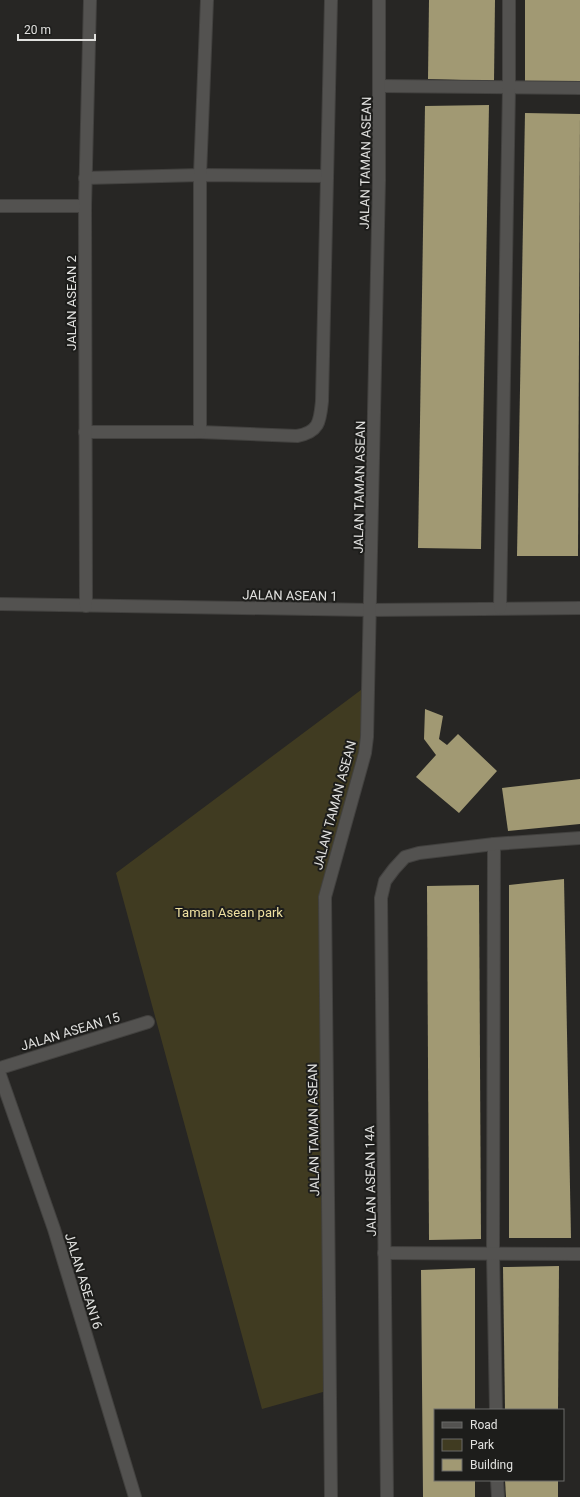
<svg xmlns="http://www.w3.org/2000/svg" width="580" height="1497" viewBox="0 0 580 1497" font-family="Roboto,sans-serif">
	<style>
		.green { fill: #403b21 }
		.building { fill: #a19973 }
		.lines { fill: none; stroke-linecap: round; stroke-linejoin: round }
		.minor-casing { stroke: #42413f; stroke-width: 14 }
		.minor { stroke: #535250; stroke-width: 12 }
		.labels { text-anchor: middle; stroke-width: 4; stroke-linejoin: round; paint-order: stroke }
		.street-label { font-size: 13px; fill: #e1e1df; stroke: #1d1d1b }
		.park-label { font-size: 13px; fill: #eee0a0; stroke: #1d1d1b }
	</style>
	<rect width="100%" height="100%" fill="#272624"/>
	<polygon class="green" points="369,684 365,753 328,882 330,1390 262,1409 116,873"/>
	<g class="building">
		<polygon points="429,0 495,0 494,81 428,79"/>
		<rect x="525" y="0" width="55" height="81"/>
		<polygon points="489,105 481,549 418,548 425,106"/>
		<polygon points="525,113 580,114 578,556 517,556"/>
		<polygon points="425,709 443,716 439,739 447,745 458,734 497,771 459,813 416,777 436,755 424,739"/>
		<polygon points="580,779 580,824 508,831 502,788"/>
		<polygon points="564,879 571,1238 509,1238 509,885"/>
		<polygon points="479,885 481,1239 429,1240 427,886"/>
		<polygon points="559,1266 558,1410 505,1410 503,1267"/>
		<polygon points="475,1268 475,1410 435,1410 435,1480 475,1480 475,1497 423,1497 421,1270"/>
		<polygon points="505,1480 558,1480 558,1497 506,1497"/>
	</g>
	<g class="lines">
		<defs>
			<g id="minor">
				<polyline points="380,86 580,88"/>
				<polyline points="85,178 200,175 327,176"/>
				<polyline points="0,206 85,206"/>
				<path d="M85,432H200L297,436C320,432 320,420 322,401L331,0"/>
				<polyline points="200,432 200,175 207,0"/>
				<polyline points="0,604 370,610 580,608"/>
				<polyline points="86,606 85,206 90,0"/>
				<polyline points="500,608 509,88 509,0"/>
				<polyline points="494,844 493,1254 496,1410"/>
				<polyline points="0,1068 148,1022"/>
				<polyline points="0,1075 54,1229 135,1497"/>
				<polyline points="384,1253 580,1254"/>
				<polyline points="497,1480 498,1497"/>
				<polyline points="331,1497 325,897 365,753 367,737 379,180 379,0"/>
				<polyline points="387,1497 381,898 385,881 394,869 405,857 419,853 494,844 580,838"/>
			</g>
		</defs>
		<use href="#minor" class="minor-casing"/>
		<use href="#minor" class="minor"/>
	</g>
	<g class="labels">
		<g class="street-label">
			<text transform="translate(365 163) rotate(-89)" y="5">JALAN TAMAN ASEAN</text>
			<text transform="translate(71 303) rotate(-90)" y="5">JALAN ASEAN 2</text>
			<text transform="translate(359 487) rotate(-89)" y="5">JALAN TAMAN ASEAN</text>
			<text transform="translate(290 595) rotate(1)" y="5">JALAN ASEAN 1</text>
			<text transform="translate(334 805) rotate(-75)" y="5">JALAN TAMAN ASEAN</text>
			<text transform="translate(70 1031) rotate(-17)" y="5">JALAN ASEAN 15</text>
			<text transform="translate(313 1130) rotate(-91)" y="5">JALAN TAMAN ASEAN</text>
			<text transform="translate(370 1181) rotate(-91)" y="5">JALAN ASEAN 14A</text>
			<text transform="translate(84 1281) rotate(73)" y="5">JALAN ASEAN16</text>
		</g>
		<g class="park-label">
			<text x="229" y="917">Taman Asean park</text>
		</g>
	</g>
	<rect x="434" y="1409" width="130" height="72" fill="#1d1d1b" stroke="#6b6b69"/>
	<rect x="442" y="1422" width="20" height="6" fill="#535250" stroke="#6b6b69"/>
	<text x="470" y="1429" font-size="12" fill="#e1e1df">Road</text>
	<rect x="442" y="1439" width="20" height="12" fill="#403b21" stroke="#6b6b69"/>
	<text x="470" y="1449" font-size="12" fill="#e1e1df">Park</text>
	<rect x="442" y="1459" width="20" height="12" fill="#a19973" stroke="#6b6b69"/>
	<text x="470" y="1469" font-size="12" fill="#e1e1df">Building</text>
	<path d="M18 34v6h77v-6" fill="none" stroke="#e1e1df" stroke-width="2"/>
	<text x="24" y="34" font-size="12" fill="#e1e1df" stroke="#1d1d1b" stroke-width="3" paint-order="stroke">20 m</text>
</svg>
